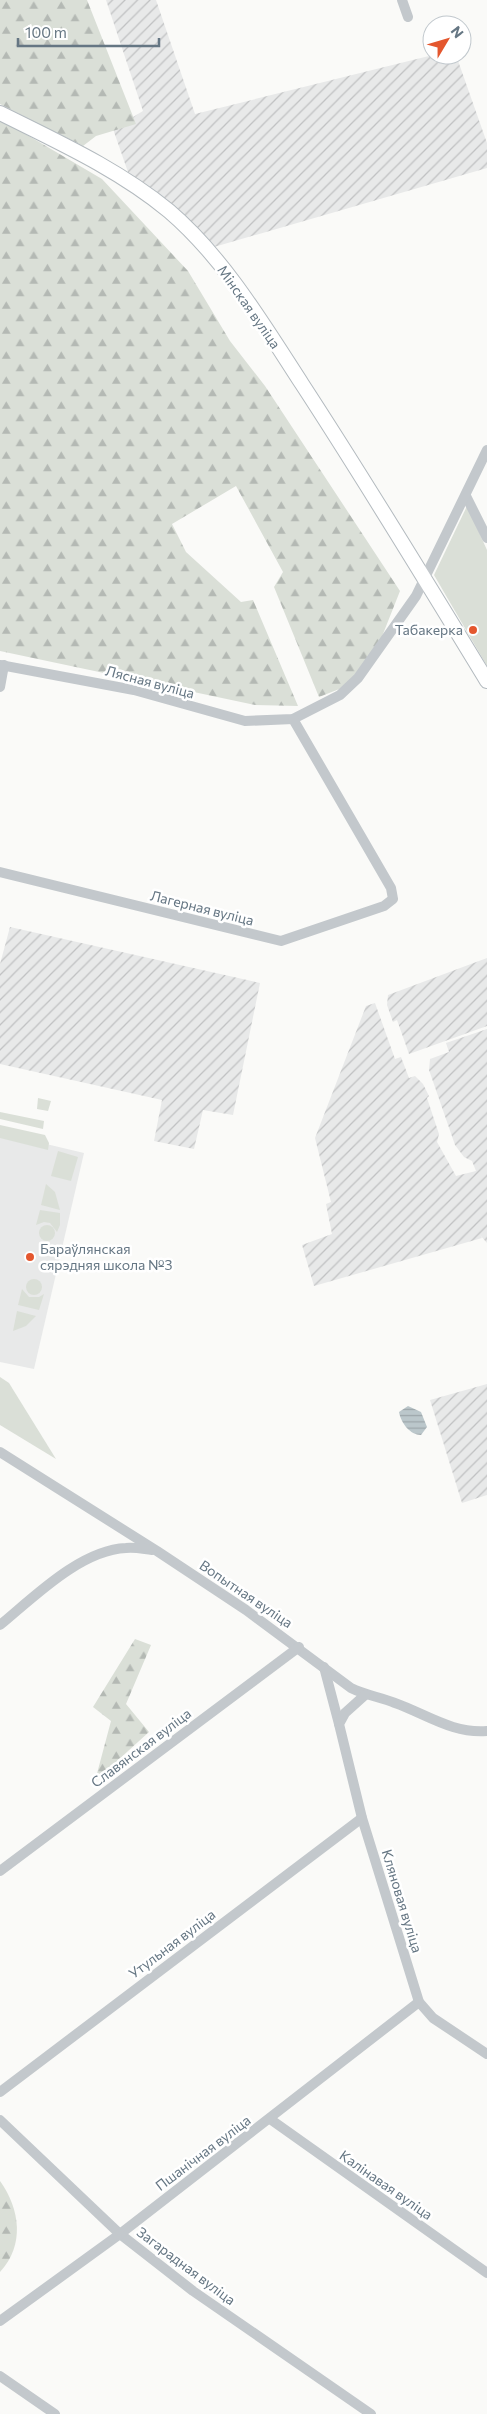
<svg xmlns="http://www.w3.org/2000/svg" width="487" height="2414" viewBox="0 0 487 2414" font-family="Commissioner,sans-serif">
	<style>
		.built { fill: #e8e9e9 }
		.industrial { fill: url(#industrial-furrows) }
		.green { fill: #dadfd7 }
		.forest { fill: url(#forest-firs) }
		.water { fill: url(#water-rules) }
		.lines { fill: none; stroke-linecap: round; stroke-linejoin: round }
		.secondary-casing { stroke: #b3babf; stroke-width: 16 }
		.street { stroke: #c3c8cc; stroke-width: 10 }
		.secondary { stroke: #fff; stroke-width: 14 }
		.poi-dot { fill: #e4572e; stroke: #fff; stroke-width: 2 }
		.labels { text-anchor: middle; stroke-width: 5; stroke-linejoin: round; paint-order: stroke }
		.street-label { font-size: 14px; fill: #657683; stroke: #fff }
		.poi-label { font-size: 14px; fill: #657683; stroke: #fff; text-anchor: end }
	</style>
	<defs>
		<pattern id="industrial-furrows" width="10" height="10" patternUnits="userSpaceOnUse" patternTransform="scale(1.25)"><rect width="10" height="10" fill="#e8e9e9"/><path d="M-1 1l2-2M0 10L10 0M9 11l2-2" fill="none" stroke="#c0c1c2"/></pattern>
		<pattern id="forest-firs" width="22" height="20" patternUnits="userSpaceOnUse" patternTransform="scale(1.25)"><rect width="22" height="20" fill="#dadfd7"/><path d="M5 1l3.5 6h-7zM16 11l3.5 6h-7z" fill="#b4b9b4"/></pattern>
		<pattern id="water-rules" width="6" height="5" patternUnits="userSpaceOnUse" patternTransform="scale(1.25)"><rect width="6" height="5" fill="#bbc7cb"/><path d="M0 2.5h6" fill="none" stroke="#9ca6aa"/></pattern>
	</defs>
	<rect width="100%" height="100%" fill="#fafaf8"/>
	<polygon class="built" points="0,1133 84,1153 34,1369 0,1362"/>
	<g class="industrial">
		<polygon points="106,0 156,0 195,114 433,55 456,55 487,143 487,168 214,247 129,175 113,129 143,111"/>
		<polygon points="10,927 260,983 233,1115 203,1110 194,1149 154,1141 162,1100 0,1064 0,964"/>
		<polygon points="487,958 487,1026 409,1054 397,1020 393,1022 387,1005 388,995"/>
		<polygon points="375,1003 395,1059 401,1057 409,1078 415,1076 423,1084 429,1096 427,1098 439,1134 437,1142 456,1176 476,1171 472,1161 464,1157 455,1145 429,1070 430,1059 449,1052 446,1043 487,1029 487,1243 480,1235 482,1238 314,1286 302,1245 332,1234 326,1204 331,1202 315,1138 366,1006"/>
		<polygon points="487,1384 487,1495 462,1503 430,1400"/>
	</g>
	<g class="green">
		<polygon points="467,506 487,550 487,666 434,575"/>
		<polygon points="38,1098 51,1101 48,1111 37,1109"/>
		<polygon points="0,1112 44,1121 43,1129 0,1119"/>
		<polygon points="0,1125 45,1135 49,1143 48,1150 0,1138"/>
		<polygon points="58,1151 78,1157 71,1181 51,1176"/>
		<polygon points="46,1184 55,1192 60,1210 41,1205"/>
		<polygon points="40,1210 60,1213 60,1225 57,1232 50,1223 44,1222 36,1225"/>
		<circle cx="47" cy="1233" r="8"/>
		<circle cx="34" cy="1287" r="8"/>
		<polygon points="22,1289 29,1297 39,1297 44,1294 39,1310 18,1305"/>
		<polygon points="17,1311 36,1316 26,1326 13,1331"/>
		<polygon points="0,1377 9,1383 56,1459 0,1425"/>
	</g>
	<g class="forest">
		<polygon points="0,0 87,0 136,124 96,136 83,146 0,104"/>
		<polygon points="0,119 102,179 188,271 230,341 265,386 400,591 381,639 347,686 319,697 274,587 283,572 236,486 172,524 186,552 241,602 253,600 298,706 255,705 0,651"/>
		<polygon points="135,1639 151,1645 126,1704 149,1732 95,1781 111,1721 93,1707"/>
		<path d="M0,2181C20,2209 25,2245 0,2272Z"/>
	</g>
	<path class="water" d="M408,1406L421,1412L427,1427L421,1435C410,1435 401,1423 399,1412Z"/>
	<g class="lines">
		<defs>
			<path id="secondary" d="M0,113C58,142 118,169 169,211C224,258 263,324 302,384C366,482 426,581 487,681"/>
		</defs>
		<use href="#secondary" class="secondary-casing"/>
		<g class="street">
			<polyline points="402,0 408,17"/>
			<polyline points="466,496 487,538"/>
			<polyline points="0,665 134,690 245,721 293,719 340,695 358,678 416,596 487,450"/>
			<polyline points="0,687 4,665"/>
			<polyline points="0,872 281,941 384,906 393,899 391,888 293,719"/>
			<path d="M0,1452L157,1551L246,1610L351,1688C365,1695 380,1697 395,1703C426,1714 453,1734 487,1731"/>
			<path d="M0,1625C33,1598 80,1550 126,1548C135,1547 143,1549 152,1550"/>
			<polyline points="324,1667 339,1724"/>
			<polyline points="365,1695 345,1713 339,1724 362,1818 419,2002 433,2018 487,2054"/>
			<polyline points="0,1871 299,1647"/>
			<polyline points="0,2092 362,1818"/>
			<polyline points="270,2119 487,2273"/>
			<polyline points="0,2120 120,2234 193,2291 371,2414"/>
			<polyline points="0,2321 120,2234 419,2002"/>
			<polyline points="0,2376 55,2414"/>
		</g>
		<use href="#secondary" class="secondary"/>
	</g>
	<g class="poi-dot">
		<circle cx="473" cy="630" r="5"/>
		<circle cx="30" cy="1257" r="5"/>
	</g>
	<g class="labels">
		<g class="street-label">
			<text transform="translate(249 307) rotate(55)" y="5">Мінская вуліца</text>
			<text transform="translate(150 682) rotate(15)" y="5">Лясная вуліца</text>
			<text transform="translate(202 908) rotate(14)" y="5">Лагерная вуліца</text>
			<text transform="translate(246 1594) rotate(34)" y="5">Вопытная вуліца</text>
			<text transform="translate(141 1748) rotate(-37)" y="5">Славянская вуліца</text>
			<text transform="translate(402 1901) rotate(73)" y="5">Кляновая вуліца</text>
			<text transform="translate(172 1944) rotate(-37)" y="5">Утульная вуліца</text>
			<text transform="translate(203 2153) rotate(-37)" y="5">Пшанічная вуліца</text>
			<text transform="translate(386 2185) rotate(35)" y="5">Калінавая вуліца</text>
			<text transform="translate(186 2266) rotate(37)" y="5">Загарадная вуліца</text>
		</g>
		<g class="poi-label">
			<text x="463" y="635">Табакерка</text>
			<text x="40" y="1254" text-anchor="start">Бараўлянская<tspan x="40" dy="16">сярэдняя школа №3</tspan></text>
		</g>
	</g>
	<g transform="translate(447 40) rotate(52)"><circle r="24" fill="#ffffff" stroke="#c1c8cd"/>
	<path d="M0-4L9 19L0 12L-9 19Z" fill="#e4572e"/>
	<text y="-8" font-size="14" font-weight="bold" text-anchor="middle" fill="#657683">N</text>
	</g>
	<path d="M18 38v8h141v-8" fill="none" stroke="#657683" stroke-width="2.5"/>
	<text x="25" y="38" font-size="15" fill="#657683" stroke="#ffffff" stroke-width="4" paint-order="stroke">100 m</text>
</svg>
